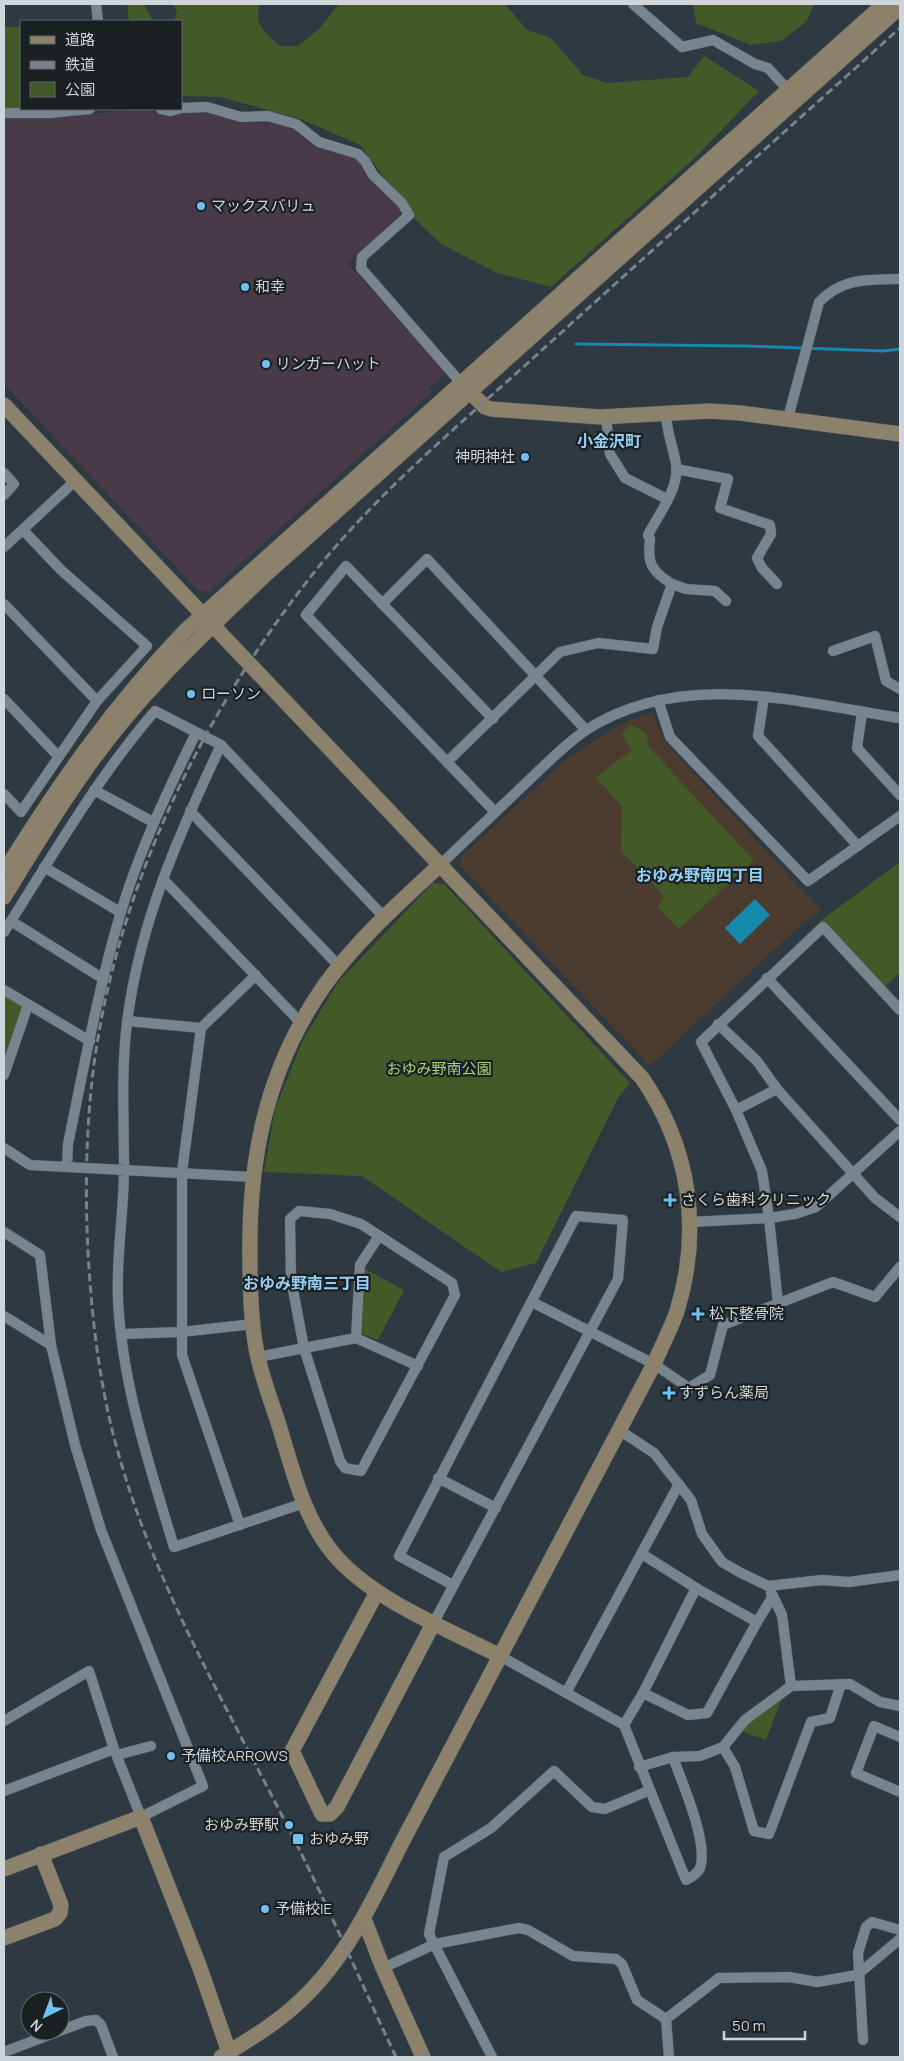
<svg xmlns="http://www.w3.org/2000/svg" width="904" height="2061" viewBox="0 0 904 2061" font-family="Manrope,'Noto Sans JP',sans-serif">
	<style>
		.commercial { fill: #493a47 }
		.education { fill: #4c3c30 }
		.green { fill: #435928 }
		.water { fill: #148bab }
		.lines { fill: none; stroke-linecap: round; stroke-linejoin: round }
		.stream { stroke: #148bab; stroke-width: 3 }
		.street-casing { stroke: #4e575e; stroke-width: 11 }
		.secondary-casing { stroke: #4e575e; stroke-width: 16 }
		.street { stroke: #79858e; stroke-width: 10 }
		.secondary { stroke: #8c816b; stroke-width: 15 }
		.rail { stroke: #7a8289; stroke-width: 3; stroke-dasharray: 8 4; stroke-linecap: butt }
		.street-bridge-casing { stroke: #4e575e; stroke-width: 11; stroke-linecap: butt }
		.street-bridge { stroke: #79858e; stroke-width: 10 }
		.poi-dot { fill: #6ec2f3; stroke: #1b2023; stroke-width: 2 }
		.labels { text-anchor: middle; stroke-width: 4.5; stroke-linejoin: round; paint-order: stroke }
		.poi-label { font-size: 15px; fill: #cfd6db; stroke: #1b2023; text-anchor: start }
		.park-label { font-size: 15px; fill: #a8d573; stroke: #1b2023 }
		.neighbourhood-label { font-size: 16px; font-weight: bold; fill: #94cff4; stroke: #1b2023 }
	</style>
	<rect width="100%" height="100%" fill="#2f3941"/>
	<polygon class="commercial" points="143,109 149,109 157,114 171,117 189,111 210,113 241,123 269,122 293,129 317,147 349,156 360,162 366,174 400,208 400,215 347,263 446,373 429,388 432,392 209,592 198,590 4,384 4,118 65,117"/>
	<polygon class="education" points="653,713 663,740 821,910 794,931 650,1066 460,866 461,857 569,757 606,733 630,720"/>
	<g class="green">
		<polygon points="127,4 144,4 153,21 129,21"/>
		<path d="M173,4H260C253,25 266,33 280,46H298L318,30L339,4H505L527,30L551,38L583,75L607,83L688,77L704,56L759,91L697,156L551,287L497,273L441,244L413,217L360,145L301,119L220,97L181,96V21H174L177,12Z"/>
		<polygon points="693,4 815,4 806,22 781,41 751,45 696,23"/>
		<polygon points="4,27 21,27 21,109 4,108"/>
		<polygon points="632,725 646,733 649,747 754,861 679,929 657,907 665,897 621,851 622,807 596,777 632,750 621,734"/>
		<polygon points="900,862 900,972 885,987 820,921"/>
		<polygon points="433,883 444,884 630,1083 618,1098 536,1263 501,1272 362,1176 264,1172 275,1109 303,1040 338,982"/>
		<polygon points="4,994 24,1005 4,1066"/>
		<polygon points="365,1269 404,1290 378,1340 361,1333"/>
		<polygon points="782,1698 766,1740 741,1731 749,1723"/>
	</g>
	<polygon class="water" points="755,899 770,915 740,944 725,928"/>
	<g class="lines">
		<polyline class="stream" points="576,344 746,346 883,351 900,349"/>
		<defs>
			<g id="street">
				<polyline points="96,4 98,21"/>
				<polyline points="633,4 682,47 713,40 755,64 768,68 788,90"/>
				<polyline points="181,108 207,107 241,117 268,116 296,124 319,142 358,154 365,161 373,175 402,203 409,215 362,257 361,268 461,383"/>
				<polyline points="161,109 171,111 178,109"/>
				<polyline points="4,113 49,113 90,109"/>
				<path d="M666,414C667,434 673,446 676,464C680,488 658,515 648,535L650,539C647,563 651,571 672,584"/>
				<polyline points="606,417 610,454 625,478 667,499"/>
				<path d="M788,418L819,302C843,277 868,280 900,279"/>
				<polyline points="676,469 728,479 720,508 770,525 771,534 757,558 762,568 777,584"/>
				<polyline points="4,473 14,484 4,495"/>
				<polyline points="4,547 76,480"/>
				<polyline points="4,604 97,701"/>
				<polyline points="382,604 427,559 586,730"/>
				<polyline points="833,651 875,636 886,681 900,689"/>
				<polyline points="764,697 758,736 858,846"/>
				<polyline points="4,699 58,756"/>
				<polyline points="658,700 670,737 808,881 900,816"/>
				<polyline points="862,712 857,748 900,795"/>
				<path d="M221,745C179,834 139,924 127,1023C121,1071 124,1119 124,1168C124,1212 116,1256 118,1300C122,1384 150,1467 174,1547L304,1503"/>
				<polyline points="447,762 306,615 346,566 493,719"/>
				<polyline points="94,790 153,822"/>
				<polyline points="4,794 21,812 97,701 147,646 61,570 23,530"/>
				<polyline points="190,811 339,966"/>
				<polyline points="495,812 447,762 560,652 598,643 653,649 657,627 672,584 686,589 715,591 726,601"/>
				<path d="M441,864C469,837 498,810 526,783C545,765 564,745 586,730C683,668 796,702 900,718"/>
				<polyline points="44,867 120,912"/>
				<polyline points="163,879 301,1023"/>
				<polyline points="11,921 102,978"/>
				<path d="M4,932C52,857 96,779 155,711L221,745L384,917"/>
				<polyline points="767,978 900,1120"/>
				<polyline points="4,990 90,1041"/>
				<polyline points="127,1021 201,1028 256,975"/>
				<polyline points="718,1024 757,1061 777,1089 875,1198 900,1217"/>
				<polyline points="201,1028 182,1172 182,1355 240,1525"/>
				<polyline points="4,1075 28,1005"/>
				<polyline points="736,1110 777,1089"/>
				<path d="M4,1148L30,1165L67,1167L68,1144C84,1067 98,990 120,915C139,851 167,792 196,733"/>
				<polyline points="124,1170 252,1177"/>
				<polygon points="299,1211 330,1214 361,1224 452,1283 455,1295 361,1471 345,1468 340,1461 304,1348 291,1279 290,1219"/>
				<polyline points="690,1222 769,1218 795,1214 816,1207 900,1131"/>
				<polyline points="4,1232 40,1255 51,1345 75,1445 101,1530 203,1786 141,1817 114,1749 89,1671 4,1721"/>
				<polyline points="532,1302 654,1364 689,1388 710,1375 723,1325 833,1282 875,1297 900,1267"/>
				<polyline points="778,1303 769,1218 762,1171 736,1110 701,1042 823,927 900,1010"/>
				<polyline points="4,1316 51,1345"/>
				<polyline points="123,1334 181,1332 253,1324"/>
				<polyline points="356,1338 418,1366"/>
				<polyline points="258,1357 356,1338 360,1265 379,1236"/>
				<polyline points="619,1430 654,1453 691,1500 702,1534 722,1562 741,1573 768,1586 822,1580 849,1582 900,1575"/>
				<polyline points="438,1478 496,1508"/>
				<polyline points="696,1588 757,1622 773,1596 771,1593"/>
				<polyline points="434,1622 618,1279 623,1220 576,1216 399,1556 453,1585"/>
				<polyline points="500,1656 624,1725 643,1693 696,1588 642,1554"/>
				<polyline points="791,1686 850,1684 880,1702 900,1706"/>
				<polyline points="566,1693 679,1484"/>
				<polyline points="643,1693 688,1715 707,1713 757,1622"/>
				<path d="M624,1725L686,1880C691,1877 698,1874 700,1868C709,1843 682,1783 673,1757"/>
				<polyline points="900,1737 874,1726 856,1773 900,1792"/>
				<polyline points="723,1747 735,1767 754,1831 769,1834 811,1722 830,1718 841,1684"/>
				<polyline points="117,1755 151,1746"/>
				<polyline points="639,1767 673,1757 700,1756 723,1747 745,1720 791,1686 782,1615 773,1596"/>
				<polyline points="4,1791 114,1749"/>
				<polyline points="383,1968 435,1944 519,1928 528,1930 573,1956 616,1959 622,1964 637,2000 666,2019 719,1978 789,1977 817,1982 857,1975 900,1939"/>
				<polyline points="666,2019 669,2057"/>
				<polyline points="863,2040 858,1953 866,1927 872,1922 900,1930"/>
				<polyline points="4,2052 86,2021 96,2020 101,2025 113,2057"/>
				<polyline points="492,2057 429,1934 444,1857 491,1828 554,1771 592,1807 605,1809 648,1791"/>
			</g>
			<g id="secondary">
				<polyline points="463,385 485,407 491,409 600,417 710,411 740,413 900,434"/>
				<path d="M4,405L642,1078C690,1148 702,1230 677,1311C671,1329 661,1347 654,1364L399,1848C372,1903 345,1960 299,2002C276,2024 248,2040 221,2057"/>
				<path d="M441,864C399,903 357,940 324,986C265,1071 248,1161 250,1262C250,1294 251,1327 258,1358C263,1379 270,1399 277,1419C291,1463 302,1515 332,1552C371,1600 446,1628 500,1656"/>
				<path d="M4,872C59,784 114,705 186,630L884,4"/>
				<path d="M4,897C30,855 55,812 84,772C134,699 200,637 264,576L900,7"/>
				<polyline points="377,1592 292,1751 322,1814 330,1814 337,1807 434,1622"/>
				<polyline points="4,1869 141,1817 200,1968 229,2052"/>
				<polyline points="364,1919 383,1968 423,2057"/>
				<polyline points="4,1938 55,1919 60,1913 61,1905 41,1854"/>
			</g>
		</defs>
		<use href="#street" class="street-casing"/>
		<use href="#secondary" class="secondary-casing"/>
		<use href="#street" class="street"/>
		<use href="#secondary" class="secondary"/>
		<path class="rail" d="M396,2057C362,1985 330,1910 294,1839C232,1716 161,1598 122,1466C101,1397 92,1325 88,1252C85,1192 86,1131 93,1072C116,889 202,713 316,570C381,489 464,421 541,351C660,243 780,136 900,28"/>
		<defs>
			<polyline id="street-bridge" points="67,1167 124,1170"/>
		</defs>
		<use href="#street-bridge" class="street-bridge-casing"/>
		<use href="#street-bridge" class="street-bridge"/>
	</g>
	<g class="poi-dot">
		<circle cx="201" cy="206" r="5"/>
		<circle cx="245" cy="287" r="5"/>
		<circle cx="266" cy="364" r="5"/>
		<circle cx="525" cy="457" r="5"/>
		<circle cx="191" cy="694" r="5"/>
		<path d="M667.5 1192.5h5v5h5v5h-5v5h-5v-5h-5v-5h5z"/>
		<path d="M695.5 1306.5h5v5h5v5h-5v5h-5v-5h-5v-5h5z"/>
		<path d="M666.5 1385.5h5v5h5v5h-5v5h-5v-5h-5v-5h5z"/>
		<circle cx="171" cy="1756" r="5"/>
		<circle cx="289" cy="1825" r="5"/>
		<rect x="292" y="1833" width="12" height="12" rx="2.5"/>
		<circle cx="265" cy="1909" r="5"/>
	</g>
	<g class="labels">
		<g class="poi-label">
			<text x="211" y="211">マックスバリュ</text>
			<text x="255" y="292">和幸</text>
			<text x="276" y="369">リンガーハット</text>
			<text x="515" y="462" text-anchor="end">神明神社</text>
			<text x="201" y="699">ローソン</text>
			<text x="681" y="1205">さくら歯科クリニック</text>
			<text x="709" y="1319">松下整骨院</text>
			<text x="679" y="1398">すずらん薬局</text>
			<text x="181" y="1761">予備校ARROWS</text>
			<text x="279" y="1830" text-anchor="end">おゆみ野駅</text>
			<text x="309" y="1844">おゆみ野</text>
			<text x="275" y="1914">予備校IE</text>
		</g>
		<g class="park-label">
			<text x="439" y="1074">おゆみ野南公園</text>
		</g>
		<g class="neighbourhood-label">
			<text x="609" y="447">小金沢町</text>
			<text x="700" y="881">おゆみ野南四丁目</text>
			<text x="307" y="1289">おゆみ野南三丁目</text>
		</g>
	</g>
	<rect width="904" height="2061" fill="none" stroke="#cfd6db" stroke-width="10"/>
	<rect x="20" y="20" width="162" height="90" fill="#1b2023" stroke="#63696d"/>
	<rect x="30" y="36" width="25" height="8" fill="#8c816b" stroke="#63696d"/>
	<text x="65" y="45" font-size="15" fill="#cfd6db">道路</text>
	<rect x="30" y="61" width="25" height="8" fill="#7a8289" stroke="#63696d"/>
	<text x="65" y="70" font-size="15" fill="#cfd6db">鉄道</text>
	<rect x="30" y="82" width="25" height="15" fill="#435928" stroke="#63696d"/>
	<text x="65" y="95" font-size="15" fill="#cfd6db">公園</text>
	<g transform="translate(45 2016) rotate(222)"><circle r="24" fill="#1b2023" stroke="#63696d"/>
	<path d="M0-4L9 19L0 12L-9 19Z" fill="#6ec2f3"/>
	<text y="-8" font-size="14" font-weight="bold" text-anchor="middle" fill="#cfd6db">N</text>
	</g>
	<path d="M724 2031v8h81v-8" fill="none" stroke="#cfd6db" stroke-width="2.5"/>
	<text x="732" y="2031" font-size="15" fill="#cfd6db" stroke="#1b2023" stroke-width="4" paint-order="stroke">50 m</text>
</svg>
